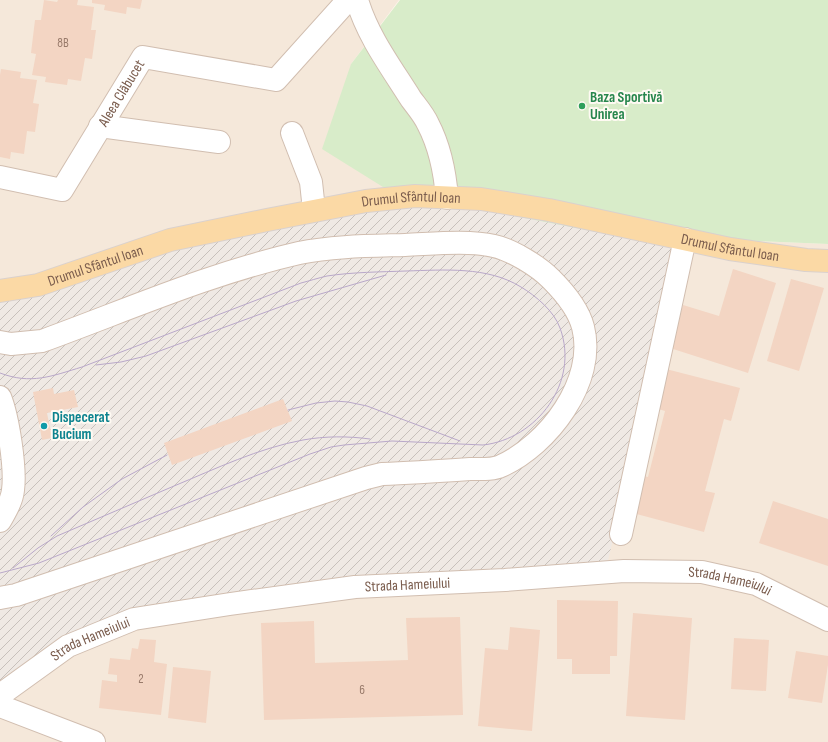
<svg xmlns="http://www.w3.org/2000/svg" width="828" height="742" viewBox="0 0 828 742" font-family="'Sofia Sans Condensed',sans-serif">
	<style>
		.residential { fill: #f5e8da }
		.industrial { fill: url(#industrial-furrows) }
		.grass { fill: #d8ecc9 }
		.building { fill: #f3d5c3 }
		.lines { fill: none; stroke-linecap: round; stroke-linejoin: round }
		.minor-casing { stroke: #d1beb0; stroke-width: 24 }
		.major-casing { stroke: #dad1cd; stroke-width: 24 }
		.minor { stroke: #fff; stroke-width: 22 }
		.major { stroke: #fbd9a5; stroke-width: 22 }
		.tram { stroke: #b9a8c9; stroke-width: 1 }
		.leisure-dot { fill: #2e9e5b; stroke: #fffaf3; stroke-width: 1.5 }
		.culture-dot { fill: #0f9aa8; stroke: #fffaf3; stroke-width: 1.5 }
		.labels { text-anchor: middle; stroke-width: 4; stroke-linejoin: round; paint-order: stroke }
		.number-label { font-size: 13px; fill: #987a6a }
		.street-label { font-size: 15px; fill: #7a5c4d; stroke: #fffaf3 }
		.leisure-label { font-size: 15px; font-weight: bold; fill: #27864d; stroke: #fffaf3; text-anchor: start }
		.culture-label { font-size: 15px; font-weight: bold; fill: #0d838f; stroke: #fffaf3; text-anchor: start }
	</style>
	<defs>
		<pattern id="industrial-furrows" width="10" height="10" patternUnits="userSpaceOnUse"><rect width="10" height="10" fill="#efe9e4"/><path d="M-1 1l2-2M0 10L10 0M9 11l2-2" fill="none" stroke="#c7c0bb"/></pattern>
	</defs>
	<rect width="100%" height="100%" fill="#fdf6ec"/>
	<polygon class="residential" points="0,0 399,0 351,64 612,235 828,244 828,742 0,742"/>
	<polygon class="industrial" points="415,196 685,239 606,569 134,619 0,695 0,291 170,240"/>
	<polygon class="grass" points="400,0 828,0 828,244 612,235 391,192 322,149 351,64"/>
	<g class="building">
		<polygon points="44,0 57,2 58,0 78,0 77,5 94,7 91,30 96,30 92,59 85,58 81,81 68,79 67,85 45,82 46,77 32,75 36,54 31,53 35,20 41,20"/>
		<polygon points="92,0 142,0 140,9 127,7 126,14 104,10 105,5 92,3"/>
		<polygon points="1,69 21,72 20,78 37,80 33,103 39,104 35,132 27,131 24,154 11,152 10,159 0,157 0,75"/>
		<polygon points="733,269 776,283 748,373 670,348 683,305 719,316"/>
		<polygon points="791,279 824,288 799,371 767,361"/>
		<polygon points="666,369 740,388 731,421 724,419 705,491 715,493 704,532 629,512 639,475 648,477 665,411 655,408"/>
		<polygon points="53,388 54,394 74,390 78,407 47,413 52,438 42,440 33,392"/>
		<polygon points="283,399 292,421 172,465 164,443"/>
		<polygon points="773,501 828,519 828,566 759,543"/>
		<polygon points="557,600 618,601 617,656 610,656 610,674 572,674 572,659 557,659"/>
		<polygon points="633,613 692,618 685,720 626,716"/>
		<polygon points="460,617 463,715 264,720 261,623 314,621 315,663 408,660 406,618"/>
		<polygon points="510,627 540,630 532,731 478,726 485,648 508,650"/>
		<polygon points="734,638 769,640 766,691 731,689"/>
		<polygon points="140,639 156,640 154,662 167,664 161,715 99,708 102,680 117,682 117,675 108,674 110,658 130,660 132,648 138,649"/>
		<polygon points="796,651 828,656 828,665 822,703 788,698"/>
		<polygon points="173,667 211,671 206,723 168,718"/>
	</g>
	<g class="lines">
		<defs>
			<g id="minor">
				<path d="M357,0C368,37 391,67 411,99C417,107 424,115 428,124C440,147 445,172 447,198"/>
				<polyline points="100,126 219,142"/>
				<polyline points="292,133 311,182 314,210"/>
				<path id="s1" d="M0,177L62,190L143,57L276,80L348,0"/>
				<path d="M0,342L11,344L42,341C127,310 211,273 299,253C333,246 370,246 405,245C432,244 468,240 494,246C512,250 538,266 551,279C564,292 578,308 583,327C597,381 548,445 501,466C493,470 480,469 470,469C441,471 411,473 382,474L366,478L16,595L0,598"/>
				<path d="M0,397C8,417 16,468 13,490C12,501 5,512 0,521"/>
				<polyline points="621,534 685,239"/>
				<path id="s2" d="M0,695L68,646L134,619L230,604L355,587L505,580L624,571L702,572L756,584L828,620"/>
				<polyline points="0,706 94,742"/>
			</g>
			<g id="major">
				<path id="s3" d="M0,291L38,285L170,240L267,220L366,201L415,196L481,199L549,210L730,249L806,260L828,261"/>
			</g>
		</defs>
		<use href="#minor" class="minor-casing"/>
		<use href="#major" class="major-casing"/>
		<use href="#minor" class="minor"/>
		<use href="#major" class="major"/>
		<g class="tram">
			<polyline points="96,365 121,362 146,356 296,301 386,275"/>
			<path d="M0,373C31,385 52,376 82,367L301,283C309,281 318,278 327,276C353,272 380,272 406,271C444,270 487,266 521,287C536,296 554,311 560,328C580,382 537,439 483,445L392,441L344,445L331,447L310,454L39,563L0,573"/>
			<polyline points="288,410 316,403 335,401 348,402 367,406 460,441"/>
			<polyline points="51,536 83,507 122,479 167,455"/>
			<path d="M13,568L38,548L57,536C96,519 135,503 174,486C215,469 259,448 303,440C325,436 348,436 370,439"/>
		</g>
	</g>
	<circle class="leisure-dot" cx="582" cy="106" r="4"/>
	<circle class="culture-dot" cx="44" cy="426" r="4"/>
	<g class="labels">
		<g class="number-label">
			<text x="63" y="47">8B</text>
			<text x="141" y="683">2</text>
			<text x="362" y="694">6</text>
		</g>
		<g class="street-label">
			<text dy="5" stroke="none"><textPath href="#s1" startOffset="177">Aleea Clăbucet</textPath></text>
			<text dy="5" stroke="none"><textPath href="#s3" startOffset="423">Drumul Sfântul Ioan</textPath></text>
			<text dy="5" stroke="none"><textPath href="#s3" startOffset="747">Drumul Sfântul Ioan</textPath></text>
			<text dy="5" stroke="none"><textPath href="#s3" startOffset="99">Drumul Sfântul Ioan</textPath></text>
			<text dy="5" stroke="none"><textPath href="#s2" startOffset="755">Strada Hameiului</textPath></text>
			<text dy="5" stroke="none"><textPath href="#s2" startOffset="431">Strada Hameiului</textPath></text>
			<text dy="5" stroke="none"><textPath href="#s2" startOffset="107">Strada Hameiului</textPath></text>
		</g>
		<g class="leisure-label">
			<text x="590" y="102">Baza Sportivă<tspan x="590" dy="17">Unirea</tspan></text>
		</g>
		<g class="culture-label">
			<text x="52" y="422">Dispecerat<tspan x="52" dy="17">Bucium</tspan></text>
		</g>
	</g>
</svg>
